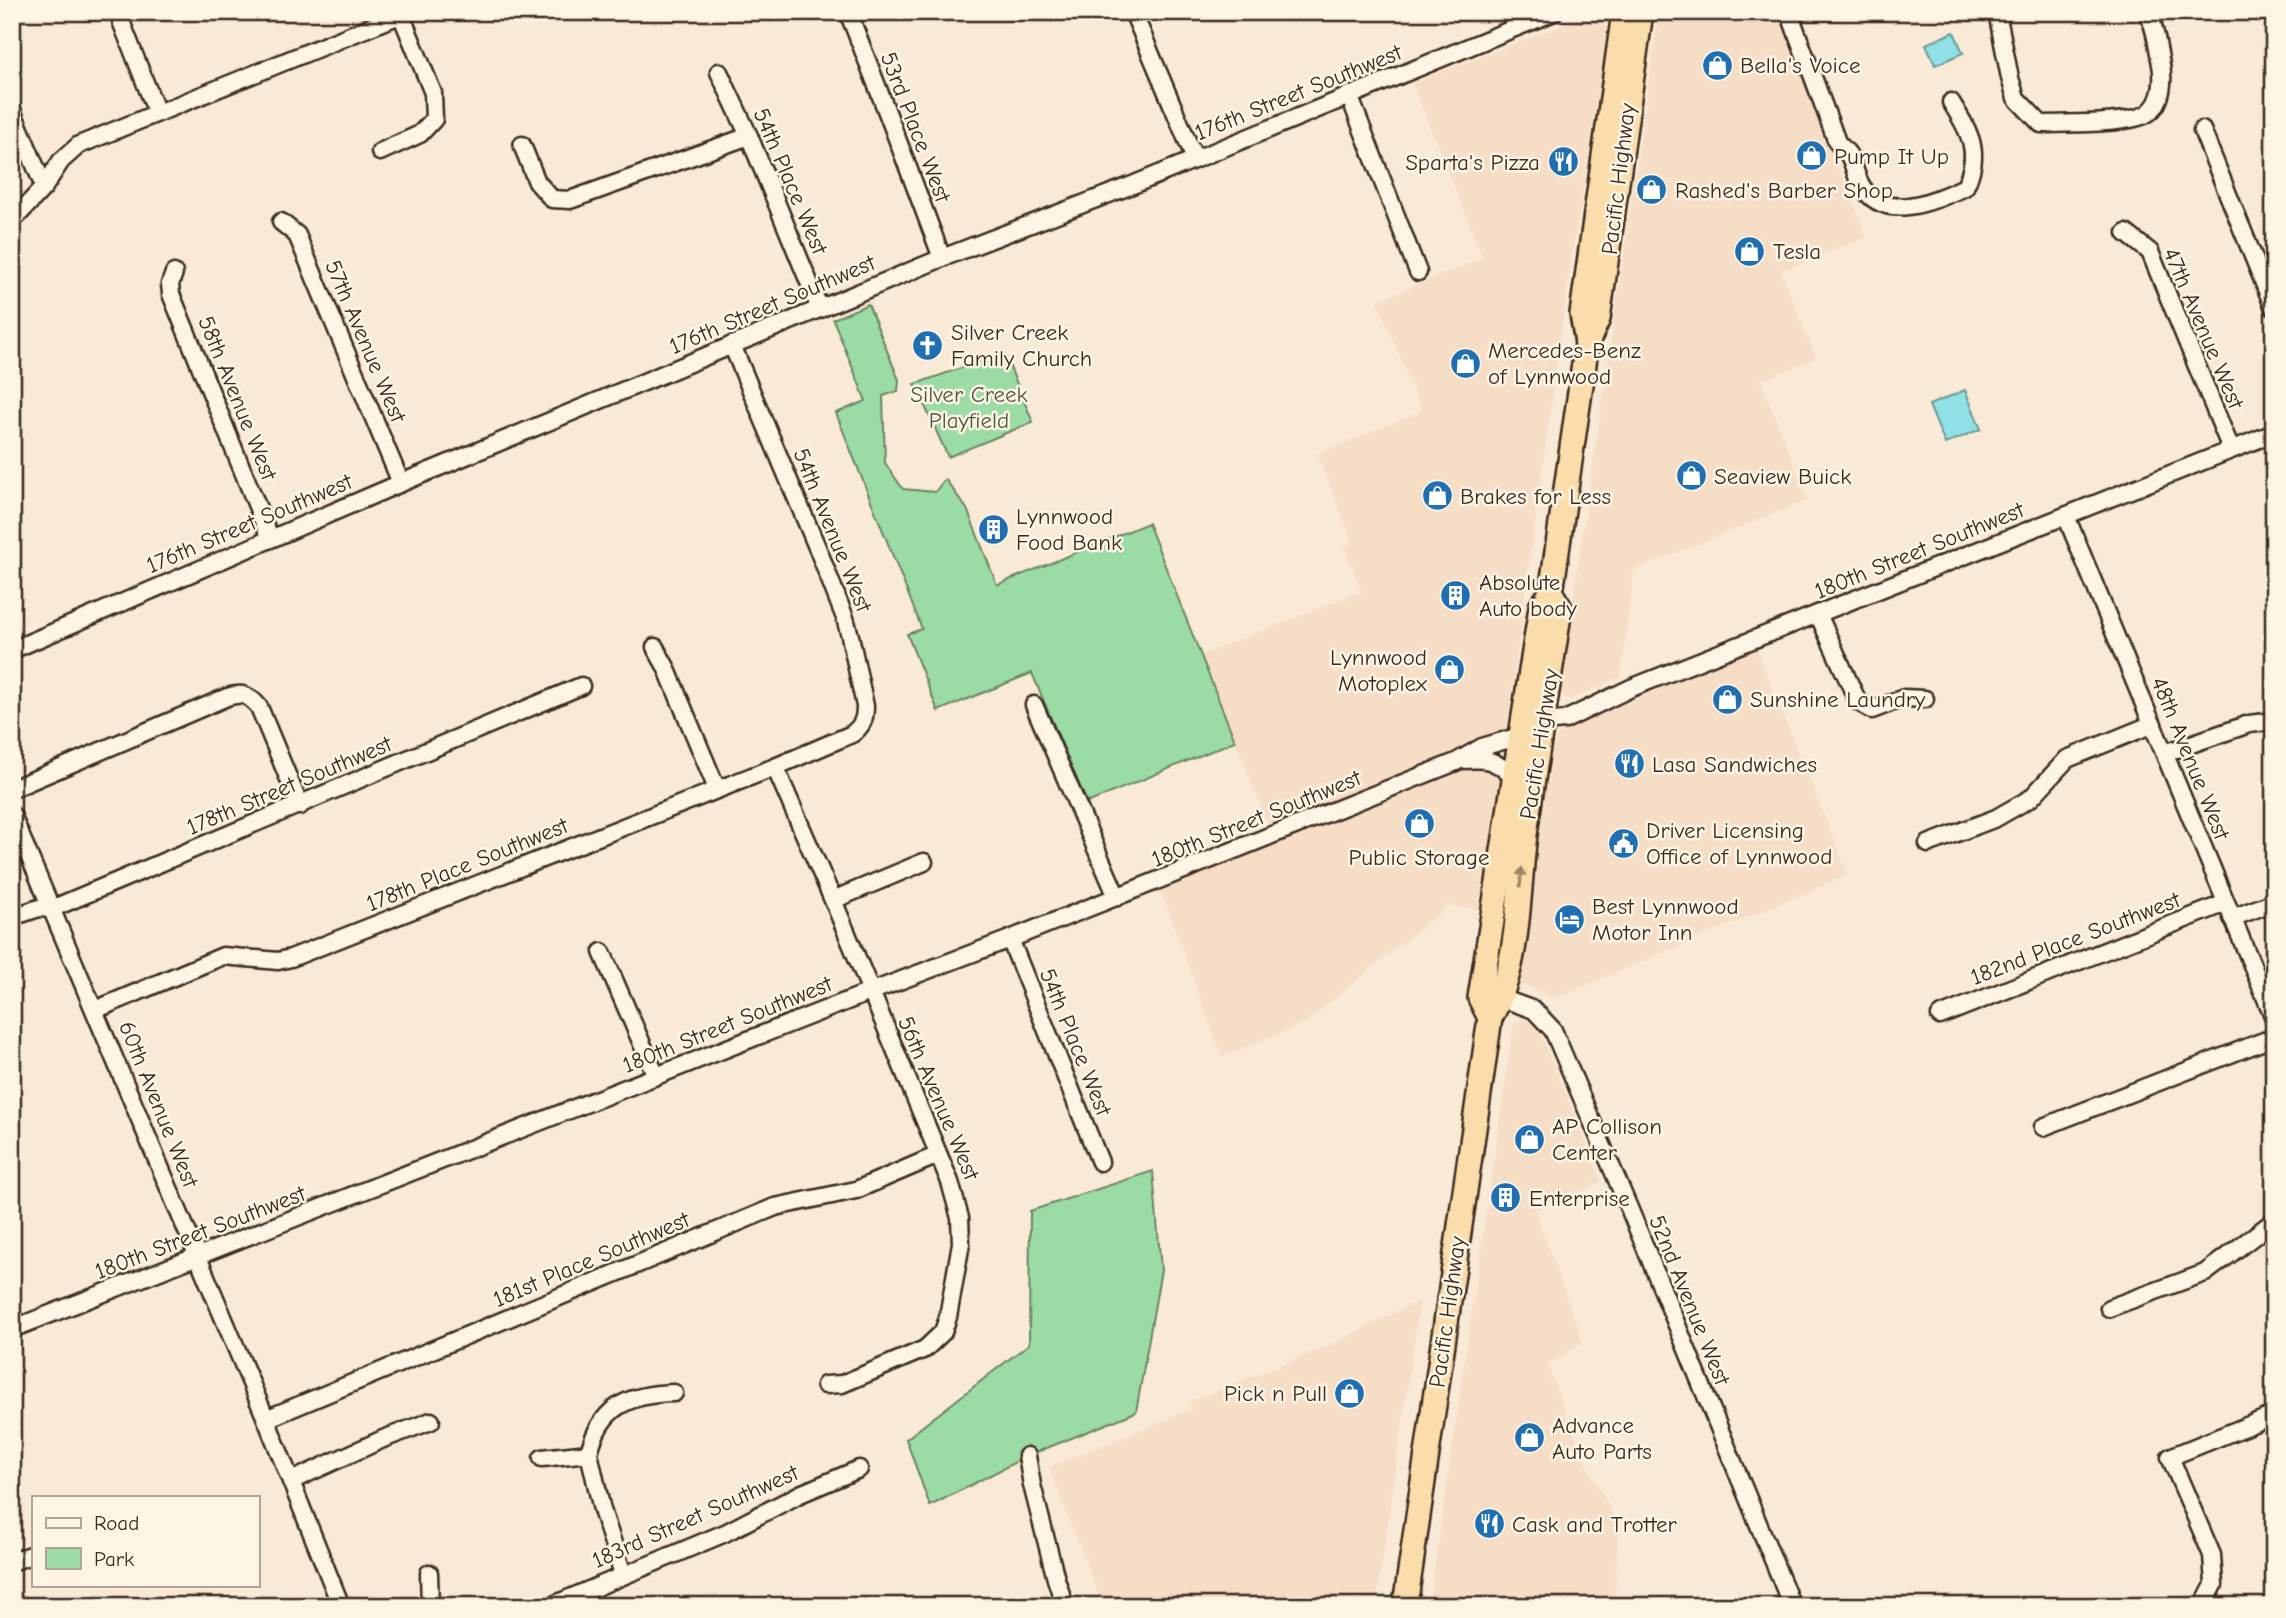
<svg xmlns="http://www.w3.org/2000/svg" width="2286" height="1618" viewBox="0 0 2286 1618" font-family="'Comic Neue',sans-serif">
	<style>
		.built { fill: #f6ddc6 }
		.green { fill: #9bdca5; stroke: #6b8362; stroke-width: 2 }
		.water { fill: #8fe1e5; stroke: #6d9895; stroke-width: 2 }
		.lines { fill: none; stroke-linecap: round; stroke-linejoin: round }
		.minor-casing { stroke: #3b2a1e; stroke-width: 21 }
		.highway-casing { stroke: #3b2a1e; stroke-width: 28 }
		.minor { stroke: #fcf5e5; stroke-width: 16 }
		.highway { stroke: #faddab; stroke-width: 23 }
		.oneway { fill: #9a8464 }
		.labels { text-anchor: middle; stroke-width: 5; stroke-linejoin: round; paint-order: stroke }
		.poi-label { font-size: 23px; fill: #3b2a1e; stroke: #fcf5e5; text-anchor: start }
		.street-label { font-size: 23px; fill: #3b2a1e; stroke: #fcf5e5 }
		.park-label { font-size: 23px; fill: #535640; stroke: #fcf5e5 }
	</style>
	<rect width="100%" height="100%" fill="#f9ead7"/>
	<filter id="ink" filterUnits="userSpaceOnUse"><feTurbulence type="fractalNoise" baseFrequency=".0143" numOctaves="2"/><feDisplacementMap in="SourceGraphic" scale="14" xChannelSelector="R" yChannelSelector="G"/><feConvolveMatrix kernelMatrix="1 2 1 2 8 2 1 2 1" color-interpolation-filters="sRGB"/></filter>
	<g filter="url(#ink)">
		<g class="built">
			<polygon points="1659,12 1777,12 1867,237 1781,271 1816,358 1761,381 1808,500 1634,570 1621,677 1572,699 1565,698 1560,688"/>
			<polygon points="1581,18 1600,20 1608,30 1568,281 1507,728 1488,738 1270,829 1201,655 1362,591 1344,547 1353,543 1317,454 1422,411 1377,301 1483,258 1412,83"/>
			<polygon points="1756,648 1848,875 1556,998 1522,984 1518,977 1553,748 1557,736 1568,728"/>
			<polygon points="1476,765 1490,768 1496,773 1502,783 1478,909 1448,906 1306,1022 1222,1057 1160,888 1458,768"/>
			<polygon points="1522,1019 1531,1023 1540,1032 1602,1182 1535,1211 1583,1343 1547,1365 1580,1450 1619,1527 1614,1606 1429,1606 1513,1027 1517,1022"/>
			<polygon points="1420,1300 1376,1606 1103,1606 1049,1467 1192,1409 1189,1402 1328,1346"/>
		</g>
		<g class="green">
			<polygon points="868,304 899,380 898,391 883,396 885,463 903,489 935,492 945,479 967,509 997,585 1148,523 1235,741 1087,803 1032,673 938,711 907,634 922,629 836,413 866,401 833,319"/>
			<polygon points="1004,353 1033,422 948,457 915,384"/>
			<polygon points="1153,1171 1161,1270 1136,1412 1027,1456 930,1506 906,1439 1029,1344 1030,1211"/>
		</g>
		<g class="water">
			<polygon points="1954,32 1963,53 1935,65 1926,44"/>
			<polygon points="1965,390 1981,429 1945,444 1929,405"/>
		</g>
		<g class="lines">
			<defs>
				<g id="minor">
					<path d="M848,12C881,94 911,176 942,258"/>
					<polyline points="1133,12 1195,159"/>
					<path d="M1789,12L1837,142C1840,146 1845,150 1848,154C1854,163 1855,175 1861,185C1885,224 1933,201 1965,187C1982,152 1970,133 1951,102"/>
					<path d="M1997,12L2010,78L2016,98L2041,124C2064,123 2131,125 2148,113C2164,102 2164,76 2160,59C2157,43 2155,26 2147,12"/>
					<polyline points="121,21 157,113"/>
					<polyline points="719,72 749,136 820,309"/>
					<polyline points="1349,95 1418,272"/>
					<polyline points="12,110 44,187"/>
					<polyline points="2202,130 2274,308"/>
					<polyline points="522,145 537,182 552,199 570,200 749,136"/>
					<polyline points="380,152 420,134 434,119 433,93 400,12"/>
					<polyline points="12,217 18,215 44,187 61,161 79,145 407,12"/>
					<polyline points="281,222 297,235 401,483"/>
					<polyline points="2126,233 2150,252 2231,449"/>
					<polyline points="174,273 170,284 171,294 270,538"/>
					<polyline points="2066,516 2274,1018"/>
					<polyline points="1818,614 1858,702 1872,710 1904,698 1925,699"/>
					<polyline points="655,647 666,667 717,789"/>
					<polyline points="12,650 401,483 942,258 1135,184 1554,12"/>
					<polyline points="1034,705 1117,897"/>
					<polyline points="1543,722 1565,720 1631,688 2274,433"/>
					<polyline points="2165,753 2249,724 2274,721"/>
					<path d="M1462,760C1487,758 1495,759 1514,778"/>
					<polyline points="775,767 833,900 950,1182 960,1218 961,1243 948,1317 943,1332 925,1349 842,1384 825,1385"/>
					<path d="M12,789L227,697C242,692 249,695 259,707L300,806"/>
					<polyline points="12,815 266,1419 341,1606"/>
					<polyline points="1928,844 1996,818 2031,798 2067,759 2153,724"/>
					<polyline points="833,900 924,862"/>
					<polyline points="12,917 39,908 51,909 581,686"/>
					<polyline points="2232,918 2274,902"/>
					<polyline points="1010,939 1100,1162"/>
					<polyline points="602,952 656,1076"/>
					<polyline points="1501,998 1534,1010 1553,1030 1629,1208 1792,1606"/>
					<path d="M95,1010L223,956L278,961L291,958L775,767L852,734C862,726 865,720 865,706L850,636L845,618L819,552L732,345"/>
					<polyline points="1940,1016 2226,903"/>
					<polyline points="2043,1127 2274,1037"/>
					<polyline points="2109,1308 2205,1273 2274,1221"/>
					<polyline points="12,1329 870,992 1010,939 1456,762 1482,747 1520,736"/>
					<polyline points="266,1419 775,1207 856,1190 938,1155"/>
					<polyline points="589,1453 602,1510 623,1574"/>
					<polyline points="1027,1456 1032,1485 1056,1579 1065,1606"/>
					<path d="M542,1458L589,1453C600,1407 628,1394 674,1393"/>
					<polyline points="291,1481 383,1439 431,1421"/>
					<polyline points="12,1562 33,1554"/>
					<polyline points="429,1573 430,1606"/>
					<polyline points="551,1606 725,1533 800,1494 859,1469"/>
					<polyline points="2203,1606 2214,1585 2212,1555 2170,1457 2274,1415"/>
				</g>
				<g id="highway">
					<polyline points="1587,343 1582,314 1624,12"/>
					<polyline points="1490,1018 1480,998 1541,607 1551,593 1587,343 1598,319 1641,12"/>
					<path d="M1405,1606L1490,1018C1521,964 1517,896 1525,835C1535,759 1549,684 1560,608L1551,593"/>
				</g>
			</defs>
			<use href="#minor" class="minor-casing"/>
			<use href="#highway" class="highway-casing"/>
			<use href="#minor" class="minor"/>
			<use href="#highway" class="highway"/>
		</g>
		<defs><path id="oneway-solid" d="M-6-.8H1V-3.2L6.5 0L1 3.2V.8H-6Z" transform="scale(1.75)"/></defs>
		<use class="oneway" href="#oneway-solid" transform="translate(1521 877) rotate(-85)"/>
	</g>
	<defs>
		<symbol id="shop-disc" viewBox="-11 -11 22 22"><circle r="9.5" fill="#1f6fb2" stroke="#fcf5e5"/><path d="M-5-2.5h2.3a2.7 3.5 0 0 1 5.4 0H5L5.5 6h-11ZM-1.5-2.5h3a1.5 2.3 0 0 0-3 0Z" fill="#fff"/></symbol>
		<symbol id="restaurant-disc" viewBox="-11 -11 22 22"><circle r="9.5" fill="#1f6fb2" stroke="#fcf5e5"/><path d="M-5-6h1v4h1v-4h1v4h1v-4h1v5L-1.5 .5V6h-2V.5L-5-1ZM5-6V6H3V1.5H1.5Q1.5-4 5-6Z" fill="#fff"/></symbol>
		<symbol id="church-disc" viewBox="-11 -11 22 22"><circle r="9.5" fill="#1f6fb2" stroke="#fcf5e5"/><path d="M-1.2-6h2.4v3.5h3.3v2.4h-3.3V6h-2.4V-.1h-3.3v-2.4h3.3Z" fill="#fff"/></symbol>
		<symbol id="building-disc" viewBox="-11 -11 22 22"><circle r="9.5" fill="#1f6fb2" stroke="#fcf5e5"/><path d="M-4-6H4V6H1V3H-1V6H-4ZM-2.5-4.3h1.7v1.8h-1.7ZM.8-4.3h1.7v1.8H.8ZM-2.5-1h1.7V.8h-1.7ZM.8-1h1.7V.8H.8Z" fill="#fff"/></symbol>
		<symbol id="civic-disc" viewBox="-11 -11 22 22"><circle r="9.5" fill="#1f6fb2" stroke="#fcf5e5"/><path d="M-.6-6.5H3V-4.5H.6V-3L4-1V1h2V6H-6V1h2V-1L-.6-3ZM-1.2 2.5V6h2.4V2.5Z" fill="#fff"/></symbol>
		<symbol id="hotel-disc" viewBox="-11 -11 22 22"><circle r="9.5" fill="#1f6fb2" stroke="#fcf5e5"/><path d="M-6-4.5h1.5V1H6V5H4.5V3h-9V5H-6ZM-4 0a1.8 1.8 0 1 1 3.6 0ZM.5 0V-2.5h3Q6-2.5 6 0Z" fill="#fff"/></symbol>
	</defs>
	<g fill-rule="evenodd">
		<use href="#shop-disc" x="1700" y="48" width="35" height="35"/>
		<use href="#shop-disc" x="1794" y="138" width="35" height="35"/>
		<use href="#restaurant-disc" x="1546" y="144" width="35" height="35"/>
		<use href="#shop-disc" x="1634" y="172" width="35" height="35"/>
		<use href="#shop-disc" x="1732" y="234" width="35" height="35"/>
		<use href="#church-disc" x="910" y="328" width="35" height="35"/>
		<use href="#shop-disc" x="1448" y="346" width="35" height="35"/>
		<use href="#shop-disc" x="1674" y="458" width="35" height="35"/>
		<use href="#shop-disc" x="1420" y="478" width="35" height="35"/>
		<use href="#building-disc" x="976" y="512" width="35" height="35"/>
		<use href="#building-disc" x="1438" y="578" width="35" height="35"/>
		<use href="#shop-disc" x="1432" y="652" width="35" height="35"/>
		<use href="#shop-disc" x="1710" y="682" width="35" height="35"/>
		<use href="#restaurant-disc" x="1612" y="746" width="35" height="35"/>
		<use href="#shop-disc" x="1402" y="806" width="35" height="35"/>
		<use href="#civic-disc" x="1606" y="826" width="35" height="35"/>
		<use href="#hotel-disc" x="1552" y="902" width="35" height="35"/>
		<use href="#shop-disc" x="1512" y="1122" width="35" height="35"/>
		<use href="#building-disc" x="1488" y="1180" width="35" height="35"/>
		<use href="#shop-disc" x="1332" y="1376" width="35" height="35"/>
		<use href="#shop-disc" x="1512" y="1420" width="35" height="35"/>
		<use href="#restaurant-disc" x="1472" y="1506" width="35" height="35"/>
	</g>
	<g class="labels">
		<g class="poi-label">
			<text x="1740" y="73">Bella's Voice</text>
			<text x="1834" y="164">Pump It Up</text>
			<text x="1540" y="170" text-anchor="end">Sparta's Pizza</text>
			<text x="1675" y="198">Rashed's Barber Shop</text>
			<text x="1773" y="259">Tesla</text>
			<text x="951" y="340">Silver Creek<tspan x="951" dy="26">Family Church</tspan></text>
			<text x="1488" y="358">Mercedes-Benz<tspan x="1488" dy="26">of Lynnwood</tspan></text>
			<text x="1714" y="484">Seaview Buick</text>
			<text x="1460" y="504">Brakes for Less</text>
			<text x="1016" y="524">Lynnwood<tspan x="1016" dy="26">Food Bank</tspan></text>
			<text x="1479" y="590">Absolute<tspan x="1479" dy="26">Auto body</tspan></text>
			<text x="1427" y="665" text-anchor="end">Lynnwood<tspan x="1427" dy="26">Motoplex</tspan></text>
			<text x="1750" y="707">Sunshine Laundry</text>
			<text x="1652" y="772">Lasa Sandwiches</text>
			<text x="1646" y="838">Driver Licensing<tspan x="1646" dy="26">Office of Lynnwood</tspan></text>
			<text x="1419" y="865" text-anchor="middle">Public Storage</text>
			<text x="1592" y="914">Best Lynnwood<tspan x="1592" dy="26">Motor Inn</tspan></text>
			<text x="1552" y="1134">AP Collison<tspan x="1552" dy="26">Center</tspan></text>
			<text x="1529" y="1206">Enterprise</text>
			<text x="1327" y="1401" text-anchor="end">Pick n Pull</text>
			<text x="1552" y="1433">Advance<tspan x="1552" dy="26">Auto Parts</tspan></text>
			<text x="1512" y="1532">Cask and Trotter</text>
		</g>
		<g class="street-label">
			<text transform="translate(1298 92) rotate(-22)" y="8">176th Street Southwest</text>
			<text transform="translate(916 127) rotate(69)" y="8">53rd Place West</text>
			<text transform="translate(1618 179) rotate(-83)" y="8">Pacific Highway</text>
			<text transform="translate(791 181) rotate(67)" y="8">54th Place West</text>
			<text transform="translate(772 304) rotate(-23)" y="8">176th Street Southwest</text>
			<text transform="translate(2204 328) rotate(67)" y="8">47th Avenue West</text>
			<text transform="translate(366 341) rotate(67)" y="8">57th Avenue West</text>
			<text transform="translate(238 398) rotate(68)" y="8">58th Avenue West</text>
			<text transform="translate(249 523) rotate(-23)" y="8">176th Street Southwest</text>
			<text transform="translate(833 530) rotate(68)" y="8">54th Avenue West</text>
			<text transform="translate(1919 550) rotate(-22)" y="8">180th Street Southwest</text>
			<text transform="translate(1539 744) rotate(-81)" y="8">Pacific Highway</text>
			<text transform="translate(2191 758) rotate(68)" y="8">48th Avenue West</text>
			<text transform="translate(289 785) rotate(-23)" y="8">178th Street Southwest</text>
			<text transform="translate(1256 818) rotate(-22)" y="8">180th Street Southwest</text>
			<text transform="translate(467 864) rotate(-22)" y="8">178th Place Southwest</text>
			<text transform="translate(2075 938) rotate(-21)" y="8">182nd Place Southwest</text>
			<text transform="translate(727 1024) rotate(-22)" y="8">180th Street Southwest</text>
			<text transform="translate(1076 1042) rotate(68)" y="8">54th Place West</text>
			<text transform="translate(939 1098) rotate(67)" y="8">56th Avenue West</text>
			<text transform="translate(159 1104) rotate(68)" y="8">60th Avenue West</text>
			<text transform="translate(200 1232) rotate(-21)" y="8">180th Street Southwest</text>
			<text transform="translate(591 1259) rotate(-23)" y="8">181st Place Southwest</text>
			<text transform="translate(1690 1300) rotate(68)" y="8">52nd Avenue West</text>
			<text transform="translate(1447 1312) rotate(-82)" y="8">Pacific Highway</text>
			<text transform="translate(695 1516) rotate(-24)" y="8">183rd Street Southwest</text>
		</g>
		<g class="park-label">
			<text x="969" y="402">Silver Creek<tspan x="969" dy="26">Playfield</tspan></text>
		</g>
	</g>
	<rect width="2286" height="1618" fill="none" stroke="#fcf5e5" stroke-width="42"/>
	<rect x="21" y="21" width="2244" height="1576" fill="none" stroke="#3b2a1e" stroke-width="2.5" filter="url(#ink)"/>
	<rect x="32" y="1496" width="228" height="91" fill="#fcf5e5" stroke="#afa495" stroke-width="2"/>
	<rect x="46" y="1518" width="35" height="10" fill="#fcf5e5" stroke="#afa495" stroke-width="2"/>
	<text x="94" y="1530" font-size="21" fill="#3b2a1e">Road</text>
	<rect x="46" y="1548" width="35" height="21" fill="#9bdca5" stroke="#afa495" stroke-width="2"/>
	<text x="94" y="1566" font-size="21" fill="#3b2a1e">Park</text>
</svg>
